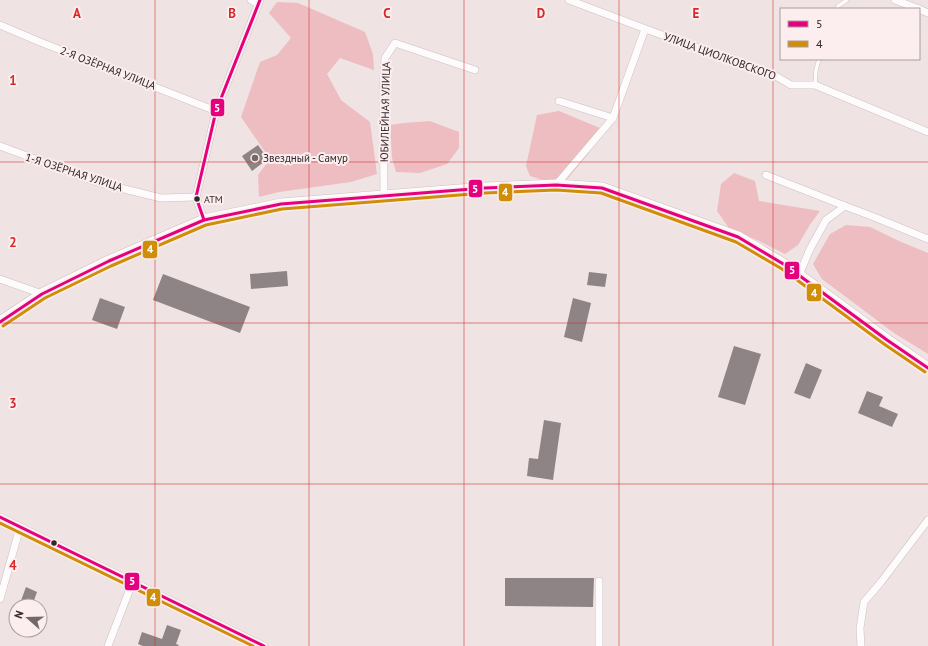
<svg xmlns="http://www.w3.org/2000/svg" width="928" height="646" viewBox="0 0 928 646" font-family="'PT Sans',sans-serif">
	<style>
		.forest { fill: #edbdc1 }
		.building { fill: #8e8485 }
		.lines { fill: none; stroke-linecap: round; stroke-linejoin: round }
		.lane-casing { stroke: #cbc1c1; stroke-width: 4.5 }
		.street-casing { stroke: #cbc1c1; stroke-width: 8 }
		.secondary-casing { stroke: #cbc1c1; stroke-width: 12 }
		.lane { stroke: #fdfbfb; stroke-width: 3.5 }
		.street { stroke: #fdfbfb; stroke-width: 7 }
		.secondary { stroke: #fdfbfb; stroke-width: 11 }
		.bus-1-casing { stroke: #fcedee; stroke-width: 6 }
		.bus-2-casing { stroke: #fcedee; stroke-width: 6 }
		.bus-1 { stroke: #e5007d; stroke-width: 3 }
		.bus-2 { stroke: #cf8d08; stroke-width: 3 }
		.grid { fill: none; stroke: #d62828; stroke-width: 1; stroke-opacity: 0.55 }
		.poi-dot { fill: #736969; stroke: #fcedee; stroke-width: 1.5 }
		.bus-dot { fill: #302728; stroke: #fcedee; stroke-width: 1.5 }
		.labels { text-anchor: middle; stroke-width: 4; stroke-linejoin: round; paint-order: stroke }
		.bus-label { font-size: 10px; fill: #302728; stroke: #fcedee; text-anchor: start }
		.street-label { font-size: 11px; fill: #302728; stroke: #fcedee }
		.poi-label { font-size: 11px; fill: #302728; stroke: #fcedee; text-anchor: start }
		.grid-label { font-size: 13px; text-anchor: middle; font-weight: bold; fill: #d62828; stroke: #fcedee; stroke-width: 4; stroke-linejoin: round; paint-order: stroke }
		.line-badge { stroke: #fcedee; stroke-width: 1.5 }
		.badge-label { font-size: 11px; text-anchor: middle; font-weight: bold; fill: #fff }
	</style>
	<rect width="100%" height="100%" fill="#f0e3e3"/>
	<g class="forest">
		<polygon points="277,2 298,3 365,32 373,54 374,70 340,58 327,74 341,100 370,122 377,174 351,182 279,192 259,197 258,175 270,159 241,117 260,62 277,55 291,38 269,13"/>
		<polygon points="559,111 600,128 589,153 568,178 546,181 530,176 526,166 537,115"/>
		<polygon points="430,121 459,132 459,148 447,164 420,173 396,172 392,158 390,125 404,123"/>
		<polygon points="734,173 755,181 759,201 820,211 811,223 798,245 785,254 759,241 729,228 717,211 721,184"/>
		<polygon points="846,225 870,227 899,241 928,253 928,354 894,333 822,279 813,264 830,234"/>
	</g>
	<g class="building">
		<polygon points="258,145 268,159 252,171 242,156"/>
		<polygon points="287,271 288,286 251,289 250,274"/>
		<polygon points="589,272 607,274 605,287 587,285"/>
		<polygon points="163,274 250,307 240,333 153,300"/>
		<polygon points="100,298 125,307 117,329 92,320"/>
		<polygon points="573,298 591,303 582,342 564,337"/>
		<polygon points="734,346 761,354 745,405 718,397"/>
		<polygon points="806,363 822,370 810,399 794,393"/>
		<polygon points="867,391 883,397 879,406 898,414 892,427 858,413"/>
		<polygon points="544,420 561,423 553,480 527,476 529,458 538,459"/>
		<polygon points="505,578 594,578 593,607 505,606"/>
		<polygon points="26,587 37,592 32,606 19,606"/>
		<polygon points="167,625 181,630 176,644 179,645 178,646 143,646 138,644 142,632 162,639"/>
	</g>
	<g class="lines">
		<defs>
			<g id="lane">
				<polyline points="837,9 838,6 847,0"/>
				<polyline points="815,85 816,70 819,59"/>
			</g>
			<g id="street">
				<polyline points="251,0 258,4"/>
				<polyline points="569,0 651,31 774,75 791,85 815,85 928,132"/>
				<polyline points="895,0 919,9"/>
				<polyline points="919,9 928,13"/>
				<polyline points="0,25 40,42 216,111"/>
				<polyline points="559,101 613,118"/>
				<polyline points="0,146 100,183 161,198 196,197"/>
				<polyline points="766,175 845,206"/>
				<polyline points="556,185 613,118 645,29"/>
				<polyline points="384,196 383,93 385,58 395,43 475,70"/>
				<polyline points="204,220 196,197 216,111 260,0"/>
				<polyline points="799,275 810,249 826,220 845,206 874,217 928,239"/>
				<polyline points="0,279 42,294"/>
				<polyline points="0,517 264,646"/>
				<polyline points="599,581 599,646"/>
				<polyline points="0,599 20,527"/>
				<polyline points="108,646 133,581"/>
				<polyline points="861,646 860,628 864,602 881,582 928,520"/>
			</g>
			<polyline id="secondary" points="0,322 42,294 109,261 204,220 281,204 485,188 556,185 602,188 738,237 785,265 799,275 887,340 928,368"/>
		</defs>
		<use href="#lane" class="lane-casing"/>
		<use href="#street" class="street-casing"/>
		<use href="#secondary" class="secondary-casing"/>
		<use href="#lane" class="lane"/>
		<use href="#street" class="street"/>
		<use href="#secondary" class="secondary"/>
		<defs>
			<g id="bus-1">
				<polyline points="204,220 196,197 216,111 260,0"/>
				<polyline points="0,322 42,294 109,261 204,220 281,204 485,188 556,185 602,188 738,237 785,265 887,340 928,368"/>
				<polyline points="0,517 264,646"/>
			</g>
			<g id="bus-2">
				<polyline points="3,326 45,298 111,266 206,225 282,209 485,193 556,190 601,193 736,242 782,269 884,344 925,372"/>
				<polyline points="0,523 253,646"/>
			</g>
		</defs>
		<use href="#bus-1" class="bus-1-casing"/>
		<use href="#bus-2" class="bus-2-casing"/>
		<use href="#bus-1" class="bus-1"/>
		<use href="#bus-2" class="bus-2"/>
	</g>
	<path class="grid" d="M155,0V646M309,0V646M464,0V646M619,0V646M773,0V646M0,162H928M0,323H928M0,484H928"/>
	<circle class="poi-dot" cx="255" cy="158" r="4"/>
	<g class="bus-dot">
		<circle cx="197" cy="199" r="3.5"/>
		<circle cx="54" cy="543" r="3.5"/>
	</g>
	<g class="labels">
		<g class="bus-label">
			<text x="204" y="203">АТМ</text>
		</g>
		<g class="street-label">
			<text transform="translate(720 56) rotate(20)" y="4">УЛИЦА ЦИОЛКОВСКОГО</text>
			<text transform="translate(108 68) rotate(21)" y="4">2-Я ОЗЁРНАЯ УЛИЦА</text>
			<text transform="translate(385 112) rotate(-89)" y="4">ЮБИЛЕЙНАЯ УЛИЦА</text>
			<text transform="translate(74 172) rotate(18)" y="4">1-Я ОЗЁРНАЯ УЛИЦА</text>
		</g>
		<g class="poi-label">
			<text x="263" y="162">Звездный - Самур</text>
		</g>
	</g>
	<g class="grid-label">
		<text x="77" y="18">A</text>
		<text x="232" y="18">B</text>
		<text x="387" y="18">C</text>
		<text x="541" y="18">D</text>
		<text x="696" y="18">E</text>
		<text x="13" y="85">1</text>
		<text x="13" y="247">2</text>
		<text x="13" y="408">3</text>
		<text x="13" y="570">4</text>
	</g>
	<g class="line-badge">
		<rect x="210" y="98" width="15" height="19" rx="4" fill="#e5007d"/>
		<rect x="468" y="179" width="15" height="19" rx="4" fill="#e5007d"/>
		<rect x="498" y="183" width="15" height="19" rx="4" fill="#cf8d08"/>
		<rect x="142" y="240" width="16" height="19" rx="4" fill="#cf8d08"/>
		<rect x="784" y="261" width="16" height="19" rx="4" fill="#e5007d"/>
		<rect x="806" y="283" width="16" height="19" rx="4" fill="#cf8d08"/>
		<rect x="124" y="572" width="16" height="19" rx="4" fill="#e5007d"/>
		<rect x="146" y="588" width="15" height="19" rx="4" fill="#cf8d08"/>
	</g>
	<g class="badge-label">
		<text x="217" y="112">5</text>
		<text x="475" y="193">5</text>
		<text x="505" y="196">4</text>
		<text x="150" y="253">4</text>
		<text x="792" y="274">5</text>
		<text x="814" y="297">4</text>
		<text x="132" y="585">5</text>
		<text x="153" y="601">4</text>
	</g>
	<rect x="780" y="8" width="140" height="52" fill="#fcedee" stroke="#aa9e9f"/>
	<rect x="788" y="21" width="20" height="6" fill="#e5007d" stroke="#aa9e9f"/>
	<text x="816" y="28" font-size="12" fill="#302728">5</text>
	<rect x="788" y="41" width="20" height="6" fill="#cf8d08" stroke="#aa9e9f"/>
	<text x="816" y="48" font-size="12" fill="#302728">4</text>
	<g transform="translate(28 618) rotate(290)"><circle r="19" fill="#fcedee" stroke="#aa9e9f"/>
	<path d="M0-3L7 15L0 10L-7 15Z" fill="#736969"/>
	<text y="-6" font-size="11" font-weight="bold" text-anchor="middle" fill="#302728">N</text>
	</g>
</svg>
